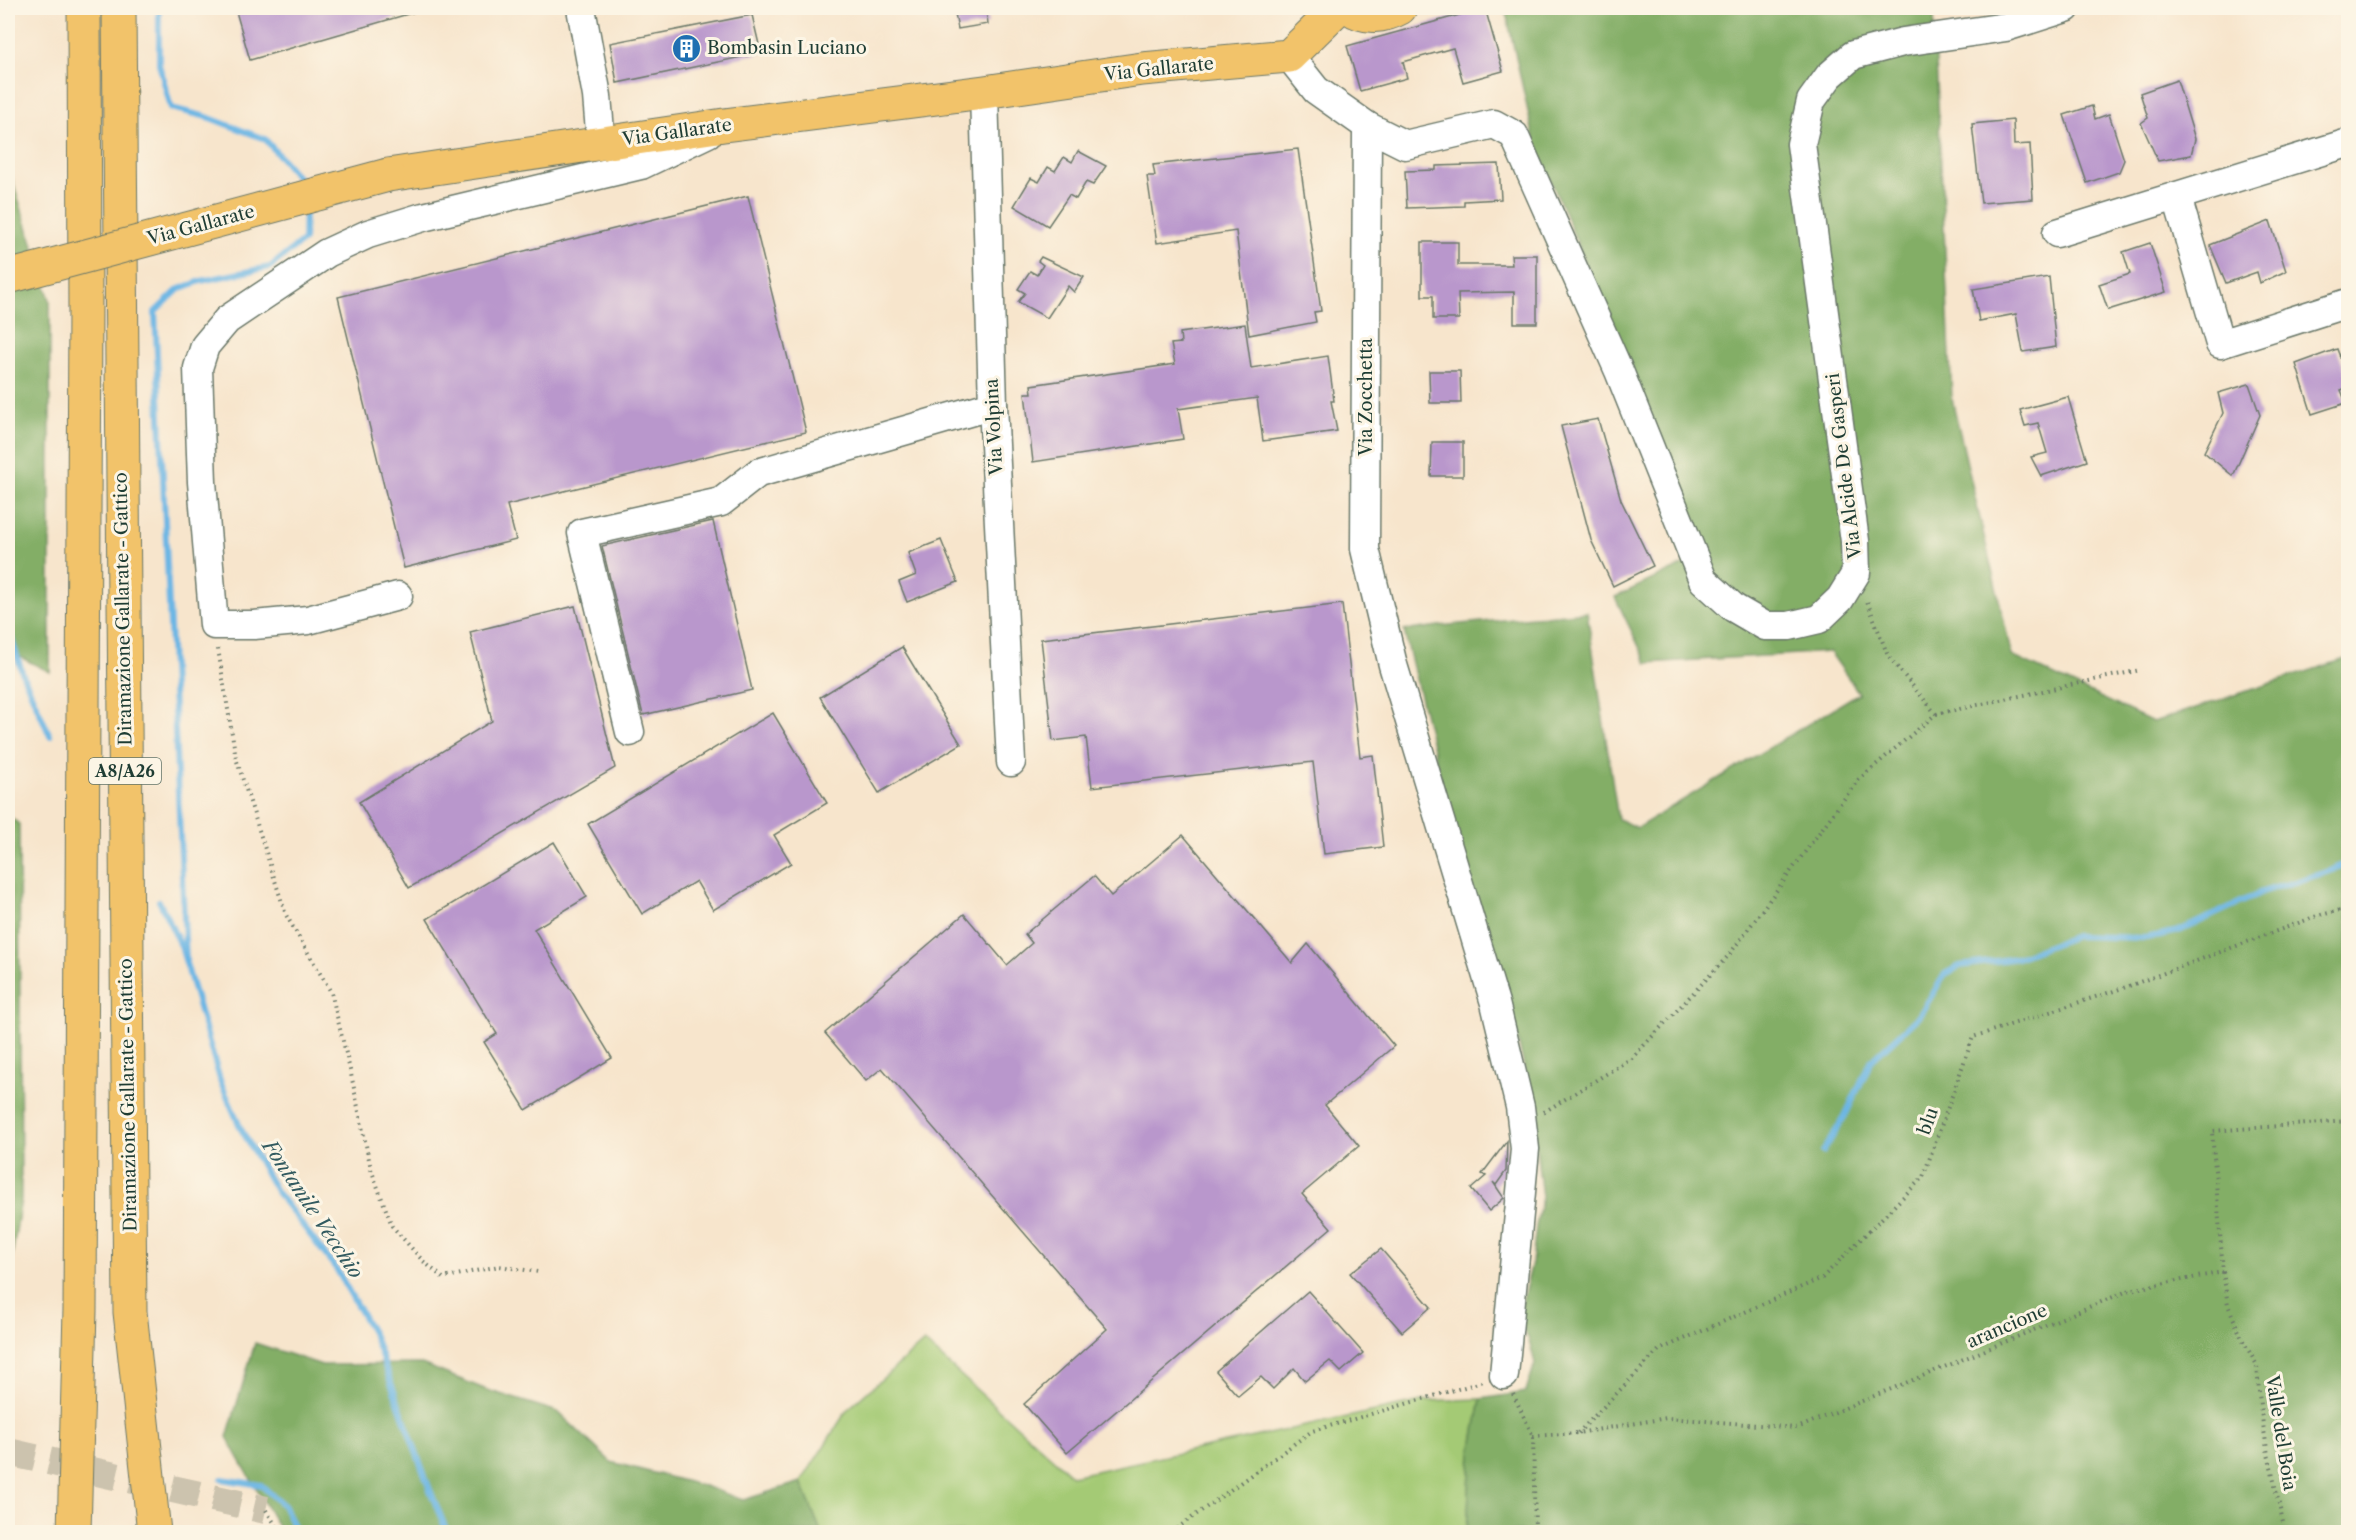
<svg xmlns="http://www.w3.org/2000/svg" width="2356" height="1540" viewBox="0 0 2356 1540" font-family="'Libre Caslon Text',serif">
	<style>
		.green { fill: #a4ca74; stroke: #628454; stroke-width: 1.5 }
		.forest { fill: #83ae66; stroke: #51764d; stroke-width: 1.5 }
		.lines { fill: none; stroke-linecap: round; stroke-linejoin: round }
		.stream { stroke: #6cb6e4; stroke-width: 6 }
		.building { fill: #b997cc }
		.minor-tunnel { stroke: #ccc3ae; stroke-width: 28; stroke-dasharray: 28 14; stroke-linecap: butt }
		.minor-casing { stroke: #6b7869; stroke-width: 31 }
		.major-casing { stroke: #6b7869; stroke-width: 35 }
		.highway-casing { stroke: #6b7869; stroke-width: 35 }
		.path { stroke: #6b7869; stroke-width: 4; stroke-dasharray: 1.5 4.5; stroke-linecap: butt }
		.minor { stroke: #fff; stroke-width: 28 }
		.major { stroke: #f2c36a; stroke-width: 33 }
		.highway { stroke: #f2c36a; stroke-width: 33 }
		.major-bridge-casing { stroke: #6b7869; stroke-width: 35; stroke-linecap: butt }
		.major-bridge { stroke: #f2c36a; stroke-width: 33 }
		.labels { text-anchor: middle; stroke-width: 6; stroke-linejoin: round; paint-order: stroke }
		.shield { fill: #fcf5e5; stroke: #617469; stroke-width: 1.5 }
		.shield-label { font-size: 16px; font-weight: bold; fill: #1f3d34 }
		.poi-label { font-size: 18px; fill: #1f3d34; stroke: #fcf5e5; text-anchor: start }
		.street-label { font-size: 18px; fill: #1f3d34; stroke: #fcf5e5 }
		.water-label { font-size: 20px; font-style: italic; fill: #325b60; stroke: #fcf5e5 }
	</style>
	<rect width="100%" height="100%" fill="#fcf5e5"/>
	<filter id="ink" filterUnits="userSpaceOnUse"><feTurbulence type="fractalNoise" baseFrequency=".0167" numOctaves="2"/><feDisplacementMap in="SourceGraphic" scale="12" xChannelSelector="R" yChannelSelector="G"/><feConvolveMatrix kernelMatrix="1 2 1 2 8 2 1 2 1" color-interpolation-filters="sRGB"/></filter>
	<filter id="wash" filterUnits="userSpaceOnUse"><feTurbulence type="fractalNoise" baseFrequency=".008" numOctaves="4" result="noise"/><feDisplacementMap in="SourceGraphic" scale="24" xChannelSelector="R" yChannelSelector="G"/><feGaussianBlur stdDeviation="1.35" result="paint"/><feColorMatrix in="noise" values="0 0 0 0 0 0 0 0 0 0 0 0 0 0 0 0 0 1.4 0 .05"/><feComposite in="paint" operator="in"/></filter>
	<g filter="url(#wash)">
		<rect width="100%" height="100%" fill="#f7e5cc"/>
		<polygon class="green" points="924,1342 1072,1476 1422,1401 1481,1399 1471,1453 1467,1532 821,1532 801,1482 847,1410"/>
		<g class="forest">
			<polygon points="1505,8 1931,8 1934,17 1952,399 2012,656 2153,722 2348,658 2348,1532 1467,1532 1471,1453 1481,1399 1526,1392 1535,1363 1529,1340 1518,1318 1532,1263 1536,1226 1542,1197 1535,1140 1539,1115 1527,1079 1501,969 1467,880 1457,846 1404,631 1439,626 1587,612 1618,819 1637,828 1859,693 1830,652 1647,663 1615,597 1708,553 1535,143"/>
			<polygon points="8,166 50,300 50,672 8,651"/>
			<polygon points="8,815 19,824 21,1199 12,1257 8,1351"/>
			<polygon points="255,1343 322,1365 422,1364 487,1390 558,1412 611,1462 704,1486 743,1500 801,1482 821,1532 281,1532 227,1437"/>
		</g>
		<g class="lines">
			<g class="stream">
				<polyline points="159,8 159,64 171,108 207,117 265,139 305,186"/>
				<polyline points="8,628 23,675 50,736"/>
				<polyline points="159,901 181,946 221,1083 241,1129 276,1191 337,1270 374,1336 430,1490 447,1532"/>
				<polyline points="186,960 155,312 179,289 201,281 270,267 304,240 305,208"/>
				<polyline points="1823,1152 1845,1116 1871,1061 1919,1016 1945,974 1960,966 2017,958 2075,936 2146,938 2179,931 2262,892 2333,870 2348,862"/>
				<polyline points="222,1479 261,1485 283,1505 296,1532"/>
			</g>
		</g>
		<g id="blocks">
			<g class="building">
				<polygon points="235,8 414,8 415,12 250,60"/>
				<polygon points="954,8 986,8 988,24 958,29"/>
				<polygon points="1485,8 1503,71 1463,82 1453,48 1403,62 1407,78 1360,91 1347,46"/>
				<polygon points="752,15 761,53 617,83 610,43"/>
				<polygon points="2177,80 2195,139 2191,155 2158,161 2141,123 2148,118 2140,93"/>
				<polygon points="2092,106 2095,119 2109,114 2124,160 2119,172 2087,183 2064,115"/>
				<polygon points="2013,120 2014,145 2030,144 2033,199 1981,203 1972,124"/>
				<polygon points="1298,149 1321,311 1314,312 1316,322 1249,335 1236,231 1157,243 1147,176 1155,176 1153,165"/>
				<polygon points="1078,151 1106,166 1093,185 1086,182 1076,199 1069,195 1048,226 1014,206 1031,178 1039,182 1048,167 1055,171 1064,157 1072,162"/>
				<polygon points="1499,164 1501,199 1464,201 1464,206 1407,208 1405,171 1436,170 1436,166"/>
				<polygon points="748,196 806,432 507,505 516,540 404,568 338,297"/>
				<polygon points="2270,221 2286,271 2260,283 2257,272 2226,283 2210,245"/>
				<polygon points="1422,242 1458,242 1458,265 1512,265 1511,255 1537,255 1537,323 1514,323 1514,292 1458,293 1459,319 1433,319 1433,296 1422,296"/>
				<polygon points="2150,243 2166,292 2108,310 2099,284 2130,274 2123,252"/>
				<polygon points="1041,257 1084,277 1074,292 1068,286 1047,318 1018,302 1025,293 1018,289 1030,271 1037,275 1043,265 1038,261"/>
				<polygon points="2049,277 2056,347 2023,352 2016,314 1979,321 1973,289"/>
				<polygon points="1245,324 1251,368 1328,356 1334,401 1331,401 1337,431 1263,441 1257,398 1178,409 1183,439 1033,462 1025,393 1032,393 1031,385 1175,364 1171,344 1181,343 1180,333"/>
				<polygon points="2337,349 2349,381 2349,387 2341,390 2346,403 2312,414 2296,364"/>
				<polygon points="1429,371 1460,371 1461,403 1430,403"/>
				<polygon points="2249,384 2260,415 2233,476 2204,452 2223,413 2218,393"/>
				<polygon points="2068,397 2087,461 2041,476 2031,457 2047,453 2038,423 2025,426 2020,410"/>
				<polygon points="1598,419 1621,500 1653,566 1613,586 1591,540 1561,426"/>
				<polygon points="1432,442 1463,442 1463,476 1431,476"/>
				<polygon points="713,521 752,690 643,715 602,546"/>
				<polygon points="941,540 958,582 907,602 899,582 916,575 908,553"/>
				<polygon points="1342,604 1360,757 1373,755 1383,847 1324,854 1313,762 1092,787 1086,737 1053,741 1041,639"/>
				<polygon points="575,606 615,768 409,888 359,802 492,721 470,632"/>
				<polygon points="902,647 961,744 879,793 820,697"/>
				<polygon points="773,713 827,803 774,835 791,863 713,910 696,881 642,914 588,824"/>
				<polygon points="1183,835 1292,963 1308,944 1394,1046 1325,1105 1359,1146 1302,1194 1331,1228 1067,1453 1024,1404 1107,1329 882,1068 866,1081 825,1033 964,914 1007,965 1032,943 1025,934 1094,876 1111,896"/>
				<polygon points="554,842 587,897 534,929 612,1058 526,1110 484,1042 497,1034 427,919"/>
				<polygon points="1507,1141 1506,1171 1496,1185 1493,1182 1504,1198 1489,1211 1471,1189 1486,1176 1482,1174"/>
				<polygon points="1381,1249 1431,1307 1402,1332 1350,1273"/>
				<polygon points="1308,1291 1363,1353 1341,1372 1330,1361 1305,1381 1294,1368 1273,1389 1261,1377 1238,1396 1216,1371"/>
			</g>
		</g>
	</g>
	<g filter="url(#ink)">
		<use href="#blocks" fill-opacity="0" stroke="#6b7869" stroke-width="1.5"/>
		<g class="lines">
			<polyline class="minor-tunnel" points="8,1452 266,1510"/>
			<defs>
				<g id="minor">
					<polyline points="581,8 597,96 601,143"/>
					<polyline points="1289,56 1316,90 1367,126 1405,145 1494,124 1514,135 1619,371 1703,580 1734,608 1765,626 1789,626 1819,619 1840,599 1856,573 1855,541 1801,144 1811,101 1829,76 1853,55 1903,42 2006,27 2066,8"/>
					<polyline points="984,92 993,405 1011,762"/>
					<polyline points="1367,126 1365,549 1393,665 1495,1003 1520,1107 1525,1149 1504,1375"/>
					<polyline points="2177,197 2220,344 2348,303"/>
					<polyline points="2057,233 2348,143"/>
					<polyline points="398,596 308,620 254,625 214,625 202,482 198,368 205,346 227,320 327,253 368,234 423,217 641,165 708,133"/>
					<polyline points="630,732 582,533 721,502 758,473 993,405"/>
				</g>
				<g id="major">
					<path d="M1350,8C1365,19 1384,17 1400,8"/>
					<polyline points="388,175 724,125 984,92 1142,69 1289,56 1338,8"/>
				</g>
				<g id="highway">
					<polyline points="119,8 130,1312 154,1532"/>
					<polyline points="74,1532 80,1310 85,311 84,8"/>
				</g>
			</defs>
			<use href="#minor" class="minor-casing"/>
			<use href="#major" class="major-casing"/>
			<use href="#highway" class="highway-casing"/>
			<g class="path">
				<polyline points="218,649 236,758 286,915 331,992 351,1074 371,1169 392,1226 423,1261 443,1278 499,1266 538,1272"/>
				<polyline points="1936,714 2140,670"/>
				<polyline points="1544,1112 1632,1058 1729,955 1858,780 1936,714 1888,656 1867,601"/>
				<polyline points="2223,1272 2228,1305 2242,1339 2257,1365 2260,1405 2267,1449 2285,1532"/>
				<polyline points="1513,1394 1533,1436 1535,1532"/>
				<polyline points="1578,1433 1659,1350 1822,1278 1923,1177 1973,1037 2129,986 2317,916 2348,908"/>
				<polyline points="1533,1436 1578,1433 1667,1418 1797,1428 2130,1290 2223,1272 2212,1131 2348,1121"/>
				<polyline points="266,1510 280,1532"/>
				<polyline points="1172,1532 1312,1431 1482,1382"/>
			</g>
			<use href="#minor" class="minor"/>
			<use href="#major" class="major"/>
			<use href="#highway" class="highway"/>
			<defs>
				<polyline id="major-bridge" points="8,277 388,175"/>
			</defs>
			<use href="#major-bridge" class="major-bridge-casing"/>
			<use href="#major-bridge" class="major-bridge"/>
		</g>
	</g>
	<defs>
		<symbol id="building-disc" viewBox="-11 -11 22 22"><circle r="9.5" fill="#1f6fb2" stroke="#fcf5e5"/><path d="M-4-6H4V6H1V3H-1V6H-4ZM-2.5-4.3h1.7v1.8h-1.7ZM.8-4.3h1.7v1.8H.8ZM-2.5-1h1.7V.8h-1.7ZM.8-1h1.7V.8H.8Z" fill="#fff"/></symbol>
	</defs>
	<g fill-rule="evenodd">
		<use href="#building-disc" x="670" y="32" width="33" height="33"/>
	</g>
	<g class="labels">
		<rect class="shield" x="89" y="758" width="72" height="26" rx="4.5"/>
		<g class="shield-label">
			<text x="125" y="777">A8/A26</text>
		</g>
		<g class="poi-label">
			<text x="707" y="54">Bombasin Luciano</text>
		</g>
		<g class="street-label">
			<text transform="translate(1159 69) rotate(-6)" y="6">Via Gallarate</text>
			<text transform="translate(677 132) rotate(-8)" y="6">Via Gallarate</text>
			<text transform="translate(201 225) rotate(-15)" y="6">Via Gallarate</text>
			<text transform="translate(1366 397) rotate(-90)" y="6">Via Zocchetta</text>
			<text transform="translate(994 427) rotate(-93)" y="6">Via Volpina</text>
			<text transform="translate(1844 466) rotate(-97)" y="6">Via Alcide De Gasperi</text>
			<text transform="translate(123 609) rotate(-91)" y="6">Diramazione Gallarate - Gattico</text>
			<text transform="translate(128 1095) rotate(-91)" y="6">Diramazione Gallarate - Gattico</text>
			<text transform="translate(1928 1121) rotate(-70)" y="6">blu</text>
			<text transform="translate(2007 1326) rotate(-23)" y="6">arancione</text>
			<text transform="translate(2281 1433) rotate(81)" y="6">Valle del Boia</text>
		</g>
		<g class="water-label">
			<text transform="translate(313 1209) rotate(56)" y="7">Fontanile Vecchio</text>
		</g>
	</g>
	<rect width="2356" height="1540" fill="none" stroke="#fcf5e5" stroke-width="30"/>
</svg>
